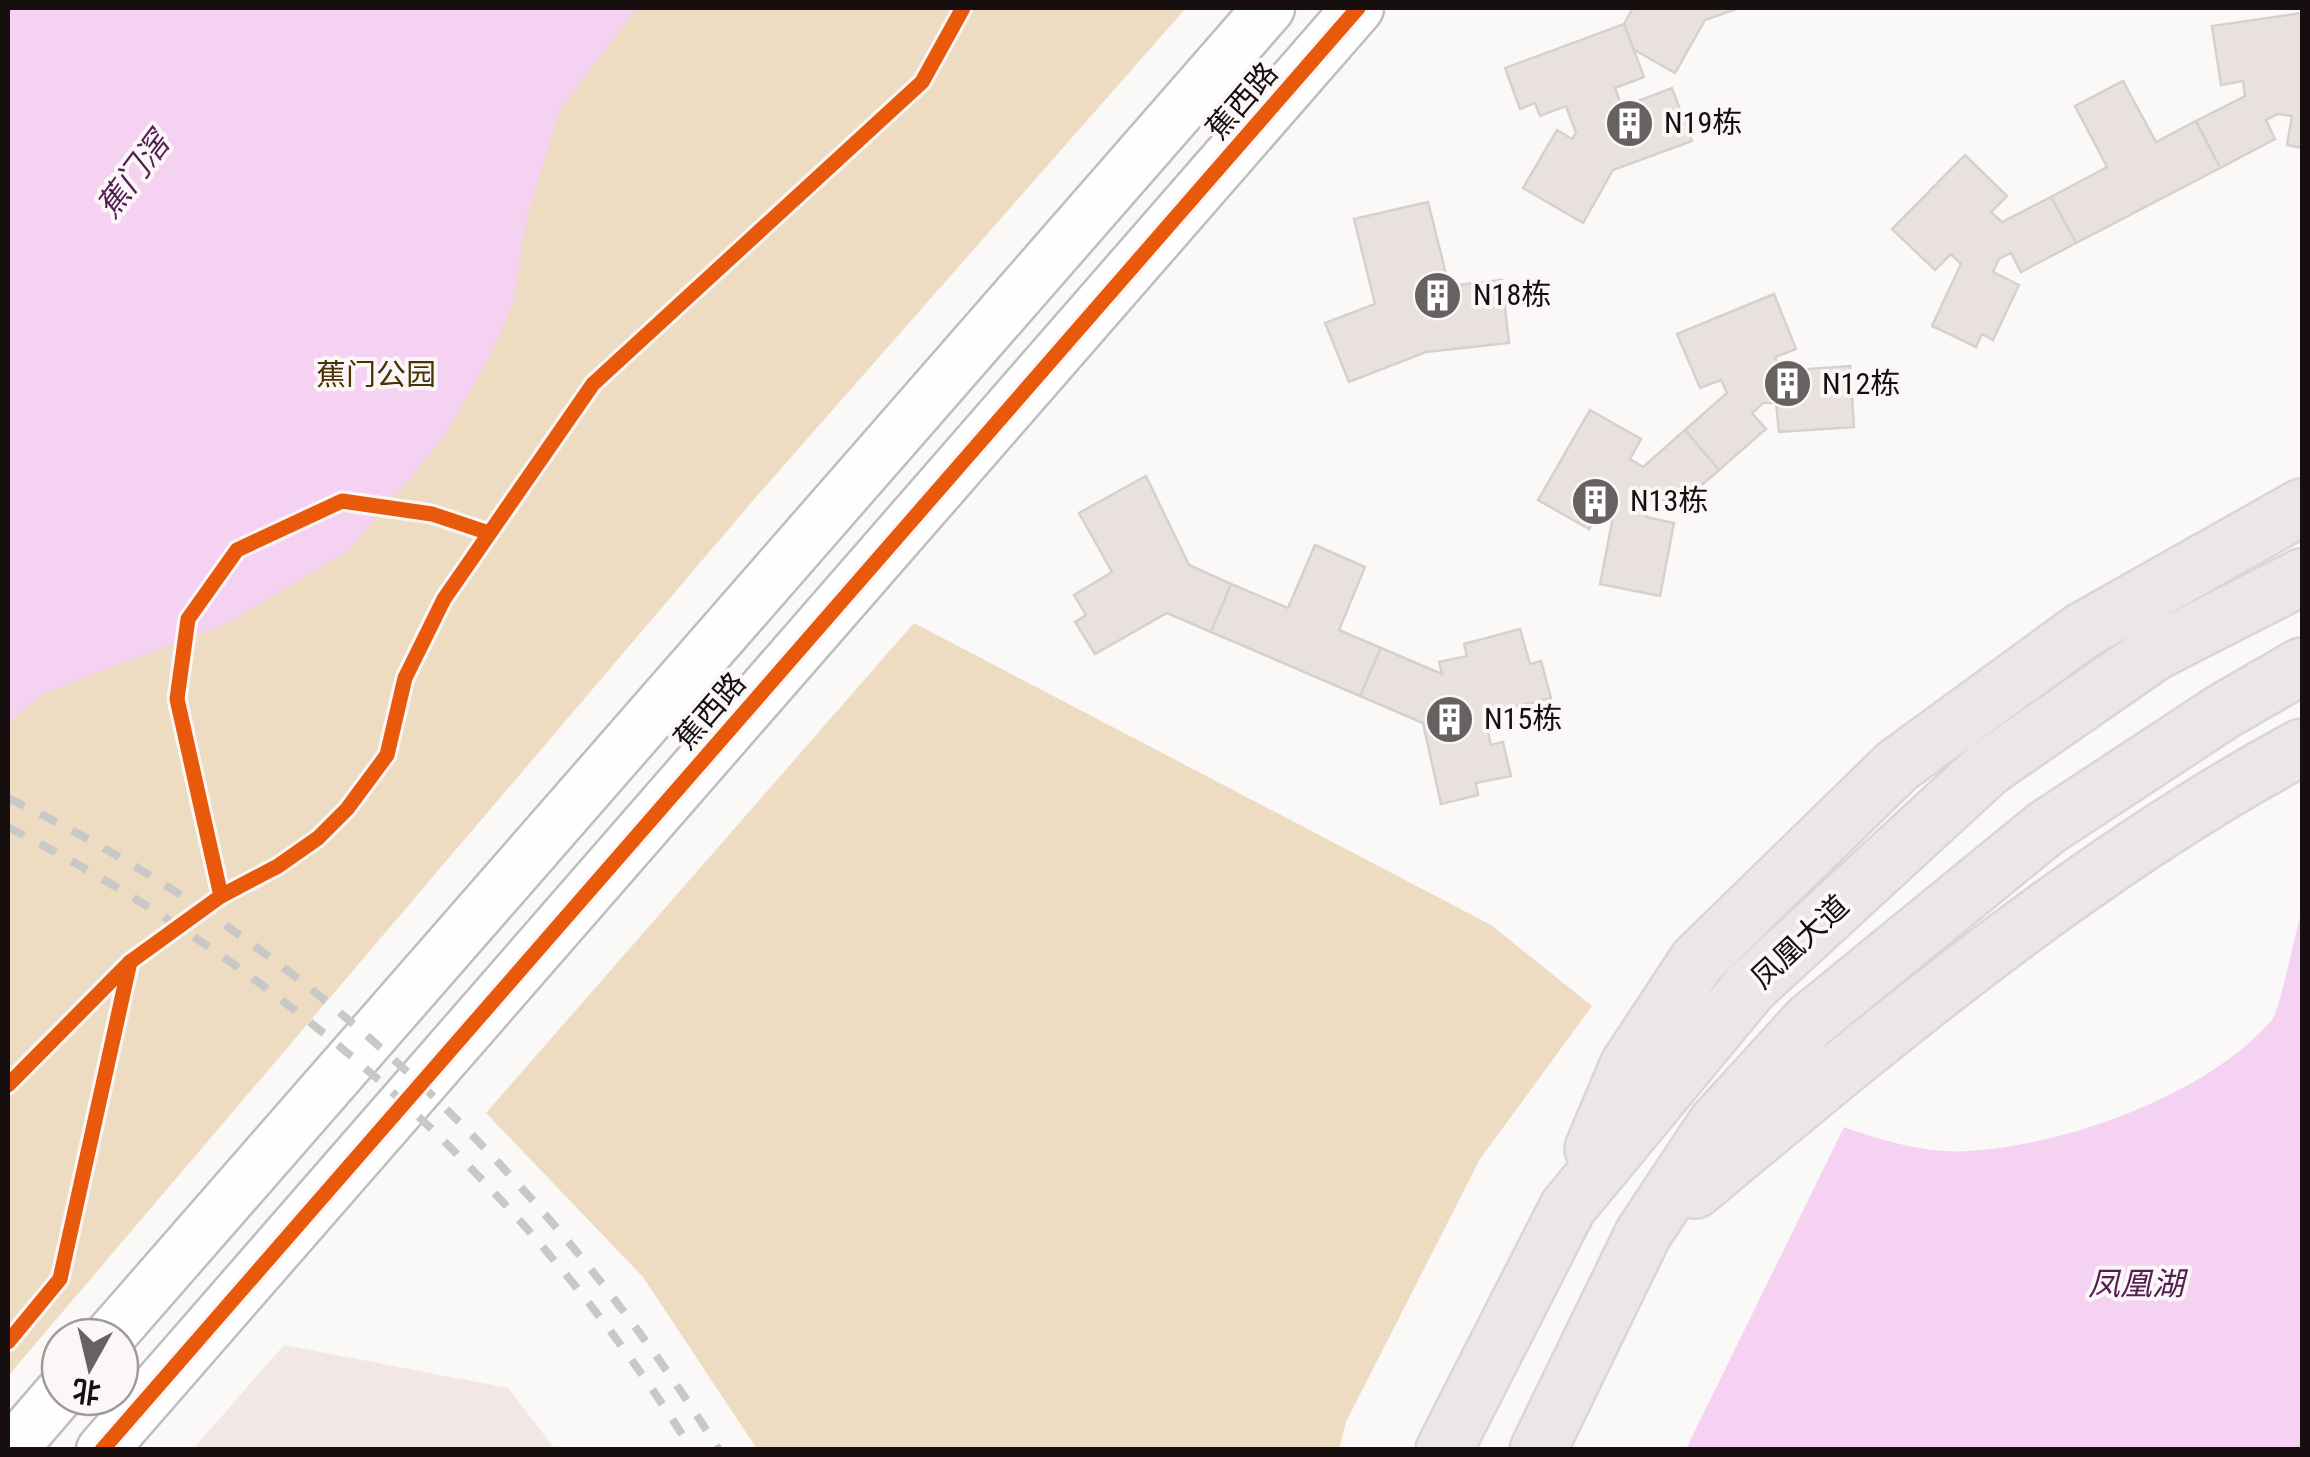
<svg xmlns="http://www.w3.org/2000/svg" width="2310" height="1457" viewBox="0 0 2310 1457" font-family="'Roboto Condensed','Noto Sans SC',sans-serif">
	<style>
		.built { fill: #f3e7e6 }
		.green { fill: #eddbc2 }
		.water { fill: #f5d2f2 }
		.building { fill: #e9e1dd; stroke: #d6d1cf; stroke-width: 2.5 }
		.lines { fill: none; stroke-linecap: round; stroke-linejoin: round }
		.minor-casing { stroke: #c2bdbc; stroke-width: 55 }
		.major-casing { stroke: #d8d6d6; stroke-width: 60 }
		.minor { stroke: #fefefe; stroke-width: 50 }
		.major { stroke: #ede6e9; stroke-width: 55 }
		.rail { stroke: #c9c8c8; stroke-width: 8; stroke-dasharray: 18 18; stroke-linecap: butt }
		.cycleway-casing { stroke: #fcf7f7; stroke-width: 21 }
		.cycleway { stroke: #e8590c; stroke-width: 15 }
		.labels { text-anchor: middle; stroke-width: 8; stroke-linejoin: round; paint-order: stroke }
		.street-label { font-size: 30px; fill: #170f0f; stroke: #fcf7f7 }
		.poi-label { font-size: 30px; fill: #170f0f; stroke: #fcf7f7; text-anchor: start }
		.park-label { font-size: 30px; fill: #493203; stroke: #fcf7f7 }
		.water-label { font-size: 32px; font-style: italic; fill: #541d54; stroke: #fcf7f7 }
	</style>
	<rect width="100%" height="100%" fill="#fbf8f8"/>
	<polygon class="built" points="284,1345 508,1388 555,1449 193,1449"/>
	<g class="green">
		<polygon points="8,8 1186,8 756,497 8,1376"/>
		<polygon points="914,623 1491,925 1592,1006 1480,1159 1346,1422 1339,1449 757,1449 643,1277 486,1113"/>
	</g>
	<g class="water">
		<polygon points="8,8 637,8 560,110 526,221 513,303 491,354 444,437 348,551 226,624 46,692 8,723"/>
		<path d="M2302,912V1449H1686L1844,1127C1884,1141 1927,1154 1970,1151C2066,1145 2207,1095 2271,1021C2281,1010 2294,933 2302,912Z"/>
	</g>
	<g class="building">
		<polygon points="1633,8 1739,8 1705,20 1675,73 1633,49 1624,24"/>
		<polygon points="2302,13 2302,148 2287,145 2292,116 2278,114 2266,120 2275,139 2220,168 2196,121 2245,96 2243,81 2221,85 2212,26"/>
		<polygon points="1624,24 1644,77 1615,88 1622,107 1672,88 1692,141 1613,170 1583,223 1523,188 1557,130 1572,139 1576,133 1566,106 1540,116 1535,103 1520,109 1505,68"/>
		<polygon points="2123,81 2156,142 2196,121 2220,168 2076,243 2051,197 2107,167 2075,106"/>
		<polygon points="1965,155 2007,196 1991,212 2002,222 2051,197 2076,243 2021,272 2011,253 1999,259 1993,272 2019,285 1993,340 1982,334 1976,347 1932,326 1961,264 1951,254 1935,270 1892,229"/>
		<polygon points="1428,202 1449,286 1502,280 1509,343 1426,352 1349,382 1325,323 1375,304 1354,219"/>
		<polygon points="1774,294 1796,349 1775,357 1781,371 1850,366 1854,427 1779,432 1776,403 1763,403 1752,413 1766,429 1719,470 1685,430 1727,393 1721,380 1700,388 1677,334"/>
		<polygon points="1590,410 1641,439 1630,459 1643,467 1685,430 1719,470 1673,510 1658,494 1648,503 1646,517 1674,523 1660,596 1600,584 1613,517 1601,509 1589,529 1538,500"/>
		<polygon points="1146,476 1189,565 1231,584 1211,632 1167,613 1095,654 1075,622 1086,615 1074,595 1112,572 1079,513"/>
		<polygon points="1315,545 1365,567 1339,630 1381,648 1360,696 1211,632 1231,584 1288,608"/>
		<polygon points="1520,629 1530,664 1541,661 1551,698 1484,715 1491,745 1503,742 1511,776 1476,783 1478,795 1441,804 1423,723 1360,696 1381,648 1442,674 1439,662 1467,656 1464,644"/>
	</g>
	<g class="lines">
		<defs>
			<g id="minor">
				<polyline points="109,1337 1269,8"/>
				<polyline points="11,1450 60,1393"/>
				<polyline points="102,1450 1358,8"/>
			</g>
			<g id="major">
				<polyline points="1593,1149 1628,1066 1697,961 1897,766 2082,631 2302,507"/>
				<path d="M1695,1190C1886,1031 2083,865 2302,747"/>
				<polyline points="1444,1450 1568,1207 1750,987 1988,768 2155,652 2302,577"/>
				<polyline points="1538,1450 1643,1234 1716,1124 1810,1021 2046,828 2224,711 2302,666"/>
			</g>
		</defs>
		<use href="#minor" class="minor-casing"/>
		<use href="#major" class="major-casing"/>
		<use href="#minor" class="minor"/>
		<use href="#major" class="major"/>
		<g class="rail">
			<path d="M8,798C301,938 548,1176 719,1450"/>
			<path d="M8,827C286,969 526,1184 692,1450"/>
		</g>
		<defs>
			<g id="cycleway">
				<polyline points="221,896 177,699 188,619 237,550 342,501 432,514 489,533"/>
				<polyline points="8,1085 130,962 221,896 278,866 318,838 347,809 387,755 405,678 444,599 593,384 922,82 963,8"/>
				<polyline points="8,1342 60,1279 130,962"/>
				<polyline points="102,1450 1358,8"/>
			</g>
		</defs>
		<use href="#cycleway" class="cycleway-casing"/>
		<use href="#cycleway" class="cycleway"/>
	</g>
	<defs>
		<symbol id="building-disc" viewBox="-11 -11 22 22"><circle r="9.5" fill="#676161" stroke="#fcf7f7"/><path d="M-4-6H4V6H1V3H-1V6H-4ZM-2.5-4.3h1.7v1.8h-1.7ZM.8-4.3h1.7v1.8H.8ZM-2.5-1h1.7V.8h-1.7ZM.8-1h1.7V.8H.8Z" fill="#fff"/></symbol>
	</defs>
	<g fill-rule="evenodd">
		<use href="#building-disc" x="1602" y="96" width="55" height="55"/>
		<use href="#building-disc" x="1410" y="268" width="55" height="55"/>
		<use href="#building-disc" x="1760" y="356" width="55" height="55"/>
		<use href="#building-disc" x="1568" y="474" width="55" height="55"/>
		<use href="#building-disc" x="1422" y="692" width="55" height="55"/>
	</g>
	<g class="labels">
		<g class="street-label">
			<text transform="translate(1242 101) rotate(-49)" y="10">蕉西路</text>
			<text transform="translate(710 711) rotate(-49)" y="10">蕉西路</text>
			<text transform="translate(1800 942) rotate(-43)" y="10">凤凰大道</text>
		</g>
		<g class="poi-label">
			<text x="1664" y="133">N19栋</text>
			<text x="1473" y="305">N18栋</text>
			<text x="1822" y="394">N12栋</text>
			<text x="1630" y="511">N13栋</text>
			<text x="1484" y="729">N15栋</text>
		</g>
		<g class="park-label">
			<text x="376" y="385">蕉门公园</text>
		</g>
		<g class="water-label">
			<text transform="translate(133 175) rotate(-53)" y="11">蕉门滘</text>
			<text x="2136" y="1295">凤凰湖</text>
		</g>
	</g>
	<rect width="2310" height="1457" fill="none" stroke="#170f0f" stroke-width="20"/>
	<g transform="translate(90 1367) rotate(188)"><circle r="48" fill="#fcf7f7" stroke="#a09a9a" stroke-width="2.5"/>
	<path d="M0-8L18 38L0 25L-18 38Z" fill="#676161"/>
	<text y="-15" font-size="28" font-weight="bold" text-anchor="middle" fill="#170f0f">北</text>
	</g>
</svg>
